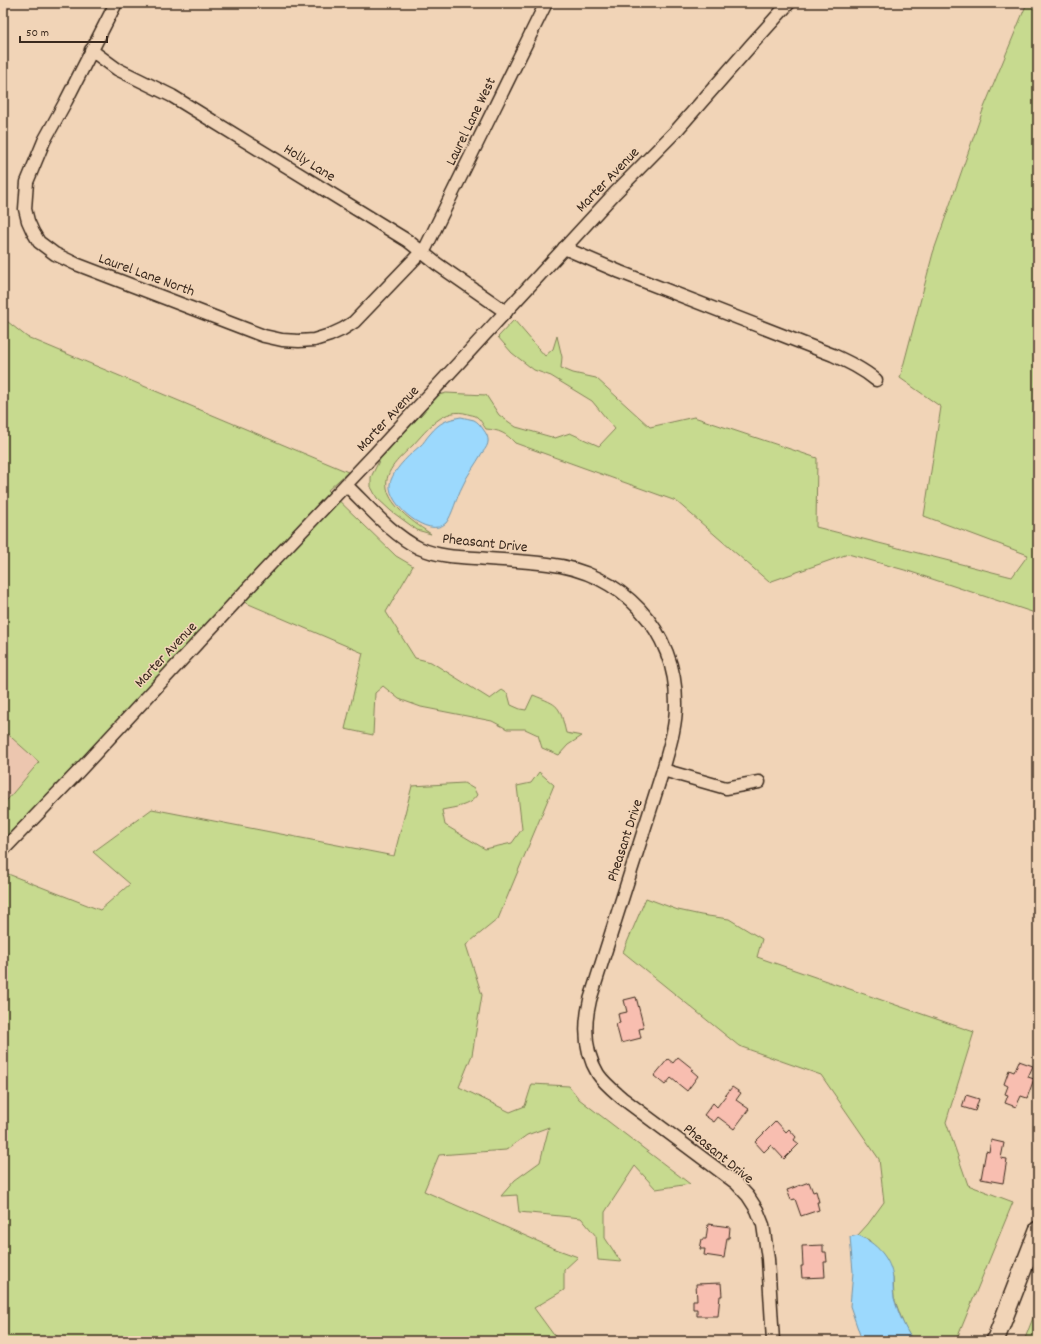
<svg xmlns="http://www.w3.org/2000/svg" width="1041" height="1344" viewBox="0 0 1041 1344" font-family="Dekko,sans-serif">
	<style>
		.built { fill: #ecc6af }
		.green { fill: #c7da8f; stroke: #818256 }
		.water { fill: #9cd9fd; stroke: #7593a4 }
		.building { fill: #f8beb0; stroke: #3b2a1e }
		.lines { fill: none; stroke-linecap: round; stroke-linejoin: round }
		.minor-casing { stroke: #3b2a1e; stroke-width: 15 }
		.secondary-casing { stroke: #3b2a1e; stroke-width: 20 }
		.minor { stroke: #f1d4b7; stroke-width: 12 }
		.secondary { stroke: #f1d4b7; stroke-width: 17 }
		.labels { text-anchor: middle; stroke-width: 3; stroke-linejoin: round; paint-order: stroke }
		.street-label { font-size: 15px; fill: #3b2a1e; stroke: #f1d4b7 }
	</style>
	<rect width="100%" height="100%" fill="#f1d4b7"/>
	<filter id="ink" filterUnits="userSpaceOnUse"><feTurbulence type="fractalNoise" baseFrequency=".025" numOctaves="2"/><feDisplacementMap in="SourceGraphic" scale="8" xChannelSelector="R" yChannelSelector="G"/><feConvolveMatrix kernelMatrix="1 2 1 2 8 2 1 2 1" color-interpolation-filters="sRGB"/></filter>
	<g filter="url(#ink)">
		<polygon class="built" points="3,730 39,762 3,805"/>
		<g class="green">
			<path d="M1027,3H1038V614L908,571L848,554L769,582L676,501L515,443C506,433 499,430 486,429C483,425 480,419 477,417C475,415 470,415 468,414C444,406 427,430 413,445C401,457 384,470 387,488C390,507 416,524 431,534L417,530L391,511L377,498L371,487V477L380,459L439,395L446,393L486,395L499,415L516,427L555,438L570,433L599,446L615,429L592,401L551,376L534,370L512,353L498,337L514,320L545,356L553,349L557,336L562,357L561,368L573,373L596,378L650,427L694,417L817,458L816,527L1012,577L1028,555L924,516L941,407L900,378L933,253L983,110Z"/>
			<path d="M3,318L27,337L348,472L328,490L396,556L413,566L386,612L415,658L431,662L490,699L502,690L508,694L511,705L520,709L526,710L533,695C560,706 559,704 566,733L582,736L568,745L559,755L542,748L538,735L525,729H507L492,721L421,707L399,699L383,686L375,693L373,735L345,729L363,653L237,599L3,849V805L39,762L3,730Z"/>
			<path d="M539,772L554,785L498,919L466,945L482,995L472,1055L459,1087L510,1112L525,1106L532,1084L569,1086L579,1099L690,1184L656,1189L635,1166L605,1212V1238L621,1262L598,1260L596,1236L581,1218L519,1212L517,1195L501,1196L515,1180L540,1162L549,1127L527,1135L506,1150L439,1155L424,1191L553,1248L578,1257L564,1270V1290L534,1308L556,1338L569,1341H3V872L100,910L130,884L93,852L152,809L394,856L412,786L464,783L474,789L477,795C469,807 455,807 442,810L445,825L485,849L512,843L522,829L517,786L531,783Z"/>
			<polygon points="646,898 678,910 701,915 729,919 762,939 757,957 974,1032 946,1122 968,1185 1013,1202 956,1341 913,1341 905,1328 894,1298 893,1278 869,1240 858,1235 868,1224 884,1202 879,1159 821,1075 739,1046 623,952"/>
			<polygon points="1038,1305 1038,1341 1024,1341"/>
		</g>
		<g class="water">
			<path d="M461,417C465,418 470,419 474,420C478,422 481,426 483,429C490,438 490,444 482,453C476,464 467,475 462,487C457,496 452,516 446,523C429,540 387,504 390,484C392,471 410,454 420,446C424,443 426,438 430,434C440,422 446,420 461,417Z"/>
			<path d="M858,1235C876,1243 891,1258 893,1279C893,1285 893,1292 894,1298C898,1313 905,1328 913,1341H864L860,1335L850,1306L853,1272L850,1237Z"/>
		</g>
		<g class="building">
			<polygon points="636,997 644,1028 639,1029 641,1038 621,1043 616,1024 620,1023 618,1014 627,1012 624,1000"/>
			<polygon points="678,1057 693,1069 691,1070 698,1076 687,1091 671,1078 665,1085 654,1076 668,1059 673,1063"/>
			<polygon points="1019,1061 1033,1066 1028,1077 1034,1079 1027,1098 1021,1096 1016,1107 1005,1103 1008,1095 1005,1094 1008,1086 1004,1084 1009,1070 1014,1072"/>
			<polygon points="732,1087 741,1093 736,1100 749,1109 734,1129 718,1117 714,1122 704,1115 713,1103 717,1107"/>
			<polygon points="966,1095 979,1099 975,1111 962,1107"/>
			<polygon points="776,1121 786,1132 789,1129 796,1137 794,1140 799,1144 784,1159 771,1145 764,1152 755,1142"/>
			<polygon points="991,1140 1004,1143 1001,1158 1007,1159 1003,1183 981,1179 986,1151 989,1152"/>
			<polygon points="809,1182 813,1192 816,1191 819,1202 817,1202 819,1210 801,1216 795,1199 791,1200 787,1190"/>
			<polygon points="708,1224 730,1227 729,1238 727,1238 724,1258 704,1255 705,1249 700,1249 702,1239 706,1239"/>
			<polygon points="823,1245 823,1252 826,1252 827,1262 824,1262 825,1277 802,1278 801,1266 803,1266 802,1246"/>
			<polygon points="721,1283 722,1296 720,1296 718,1316 697,1316 697,1309 693,1309 693,1300 697,1300 696,1284"/>
		</g>
		<g class="lines">
			<defs>
				<g id="minor">
					<polyline points="116,3 66,101 44,141 27,182 25,209 28,221 33,232 39,242 55,254 76,264 264,336 282,340 299,341 314,340 330,335 343,329 354,322 426,247 546,3"/>
					<polyline points="91,50 117,69 172,96 408,241 437,264 506,312"/>
					<path d="M564,248L620,272L833,355C848,362 863,369 876,380"/>
					<path d="M346,485C367,505 392,535 419,548C437,556 456,557 475,558C500,560 524,561 548,564C621,572 677,630 676,705C676,727 669,748 663,770L590,1000C584,1025 584,1051 598,1074C604,1083 614,1091 622,1098L736,1183L748,1196L757,1210L763,1225L768,1259L773,1341"/>
					<polyline points="663,770 726,788 759,782"/>
					<polyline points="3,850 78,772 263,572 374,455 615,193 676,131 752,44 789,3"/>
				</g>
				<polyline id="secondary" points="995,1341 1038,1230"/>
			</defs>
			<use href="#minor" class="minor-casing"/>
			<use href="#secondary" class="secondary-casing"/>
			<use href="#minor" class="minor"/>
			<use href="#secondary" class="secondary"/>
		</g>
	</g>
	<g class="labels">
		<g class="street-label">
			<text transform="translate(470 121) rotate(-64)" y="5">Laurel Lane West</text>
			<text transform="translate(310 162) rotate(32)" y="5">Holly Lane</text>
			<text transform="translate(607 179) rotate(-46)" y="5">Marter Avenue</text>
			<text transform="translate(147 274) rotate(20)" y="5">Laurel Lane North</text>
			<text transform="translate(387 418) rotate(-47)" y="5">Marter Avenue</text>
			<text transform="translate(485 542) rotate(6)" y="5">Pheasant Drive</text>
			<text transform="translate(165 654) rotate(-47)" y="5">Marter Avenue</text>
			<text transform="translate(624 840) rotate(-72)" y="5">Pheasant Drive</text>
			<text transform="translate(719 1153) rotate(39)" y="5">Pheasant Drive</text>
		</g>
	</g>
	<rect width="1041" height="1344" fill="none" stroke="#f1d4b7" stroke-width="16"/>
	<rect x="8" y="8" width="1025" height="1328" fill="none" stroke="#3b2a1e" stroke-width="1.5" filter="url(#ink)"/>
	<path d="M20 36v6h87v-6" fill="none" stroke="#3b2a1e" stroke-width="2"/>
	<text x="26" y="36" font-size="12" fill="#3b2a1e" stroke="#f1d4b7" stroke-width="3" paint-order="stroke">50 m</text>
</svg>
